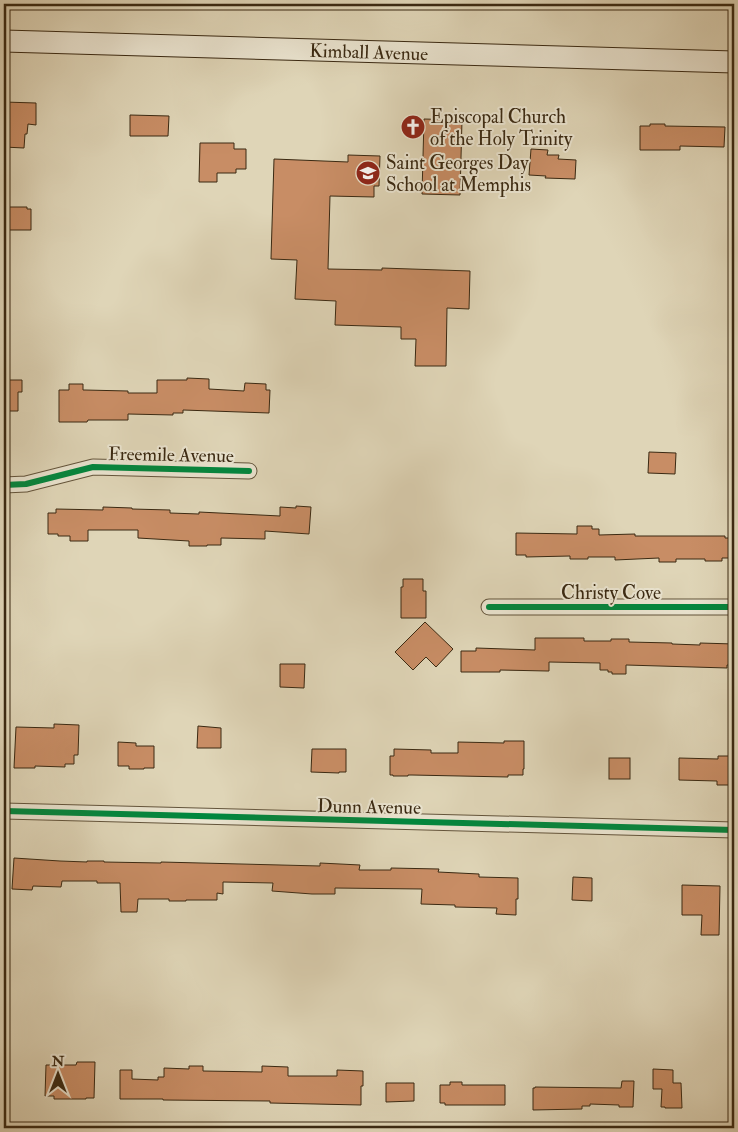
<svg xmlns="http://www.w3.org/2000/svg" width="738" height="1132" viewBox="0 0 738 1132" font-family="'IM FELL Double Pica',serif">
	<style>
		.building { fill: #c88d65; stroke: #3a2912 }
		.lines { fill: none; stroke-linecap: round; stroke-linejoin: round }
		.minor-casing { stroke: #63543b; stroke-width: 17 }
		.secondary-casing { stroke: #3a2912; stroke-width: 23 }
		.minor { stroke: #eae4d0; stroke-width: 15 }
		.secondary { stroke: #eae4d0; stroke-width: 21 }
		.cycleway-casing { stroke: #eae4d0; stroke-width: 9 }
		.cycleway { stroke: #00873e; stroke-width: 6 }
		.labels { text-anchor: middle; stroke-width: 4; stroke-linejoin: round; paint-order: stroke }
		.street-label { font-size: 19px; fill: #3a2912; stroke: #eae4d0 }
		.poi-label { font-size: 19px; fill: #3a2912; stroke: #eae4d0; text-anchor: start }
	</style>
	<rect width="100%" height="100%" fill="#dfd5b7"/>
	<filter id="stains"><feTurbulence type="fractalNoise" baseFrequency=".004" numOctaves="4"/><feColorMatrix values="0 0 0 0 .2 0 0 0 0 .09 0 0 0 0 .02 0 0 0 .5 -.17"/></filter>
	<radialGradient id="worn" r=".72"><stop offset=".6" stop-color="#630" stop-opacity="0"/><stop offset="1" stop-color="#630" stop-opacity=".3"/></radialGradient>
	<g class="building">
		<polygon points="4,102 36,103 36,125 28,124 27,134 25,134 24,148 4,147"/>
		<polygon points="130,115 169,116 168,136 130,136"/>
		<polygon points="424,119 462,120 460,195 422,194"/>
		<polygon points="650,124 665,124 665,126 725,127 724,147 680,146 680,150 640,150 640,126 650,126"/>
		<polygon points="200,143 234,143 234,149 246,149 246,169 236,169 236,173 217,173 217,182 199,182"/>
		<polygon points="531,149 548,150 547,155 559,155 558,159 576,160 575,179 545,178 546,176 529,175"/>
		<polygon points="348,155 380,156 379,186 374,186 374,197 330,196 328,269 382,270 382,268 470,271 469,309 447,308 446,366 415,366 416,339 401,339 401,327 335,325 336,301 295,299 297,260 271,259 274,159 348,162"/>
		<polygon points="4,207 27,207 27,209 31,209 31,230 4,230"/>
		<polygon points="187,378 209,379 209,389 244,391 245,383 266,384 266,390 270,390 269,413 183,410 183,413 173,413 173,415 128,414 128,420 88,420 87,422 59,422 59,390 69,390 69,384 83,384 83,390 85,390 128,391 128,393 157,393 157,380 187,380"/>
		<polygon points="4,380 22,380 22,392 18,392 18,411 4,411"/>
		<polygon points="649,452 676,453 675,474 648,473"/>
		<polygon points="296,506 311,507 309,534 265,531 265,539 221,538 221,545 207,545 207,546 189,546 189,541 138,538 138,530 88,530 88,541 70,541 70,536 58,536 58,534 48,534 48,513 56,513 56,509 103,510 103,507 132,508 132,509 170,510 170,513 199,514 199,512 280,516 280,507 296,508"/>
		<polygon points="577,526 592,526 592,529 599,529 599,535 635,534 635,536 725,536 725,538 733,538 733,558 722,558 722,561 705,561 705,559 676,559 676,562 659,562 659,558 615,560 615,557 588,557 588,559 570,559 570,556 526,557 526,555 516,555 516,533 577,534"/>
		<polygon points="403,579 423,579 423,591 426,591 426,618 401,618 401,587 403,587"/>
		<polygon points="425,622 453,649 436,667 426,657 413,670 395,652"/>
		<polygon points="535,638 584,638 584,641 611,641 611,639 629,639 629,642 672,643 672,644 700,645 700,643 734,644 734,665 727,665 727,668 626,665 626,674 612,674 612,672 608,672 608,670 600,670 600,663 549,662 549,671 547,671 500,670 500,672 461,672 461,651 476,651 476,648 535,650"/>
		<polygon points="280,664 305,664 304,688 280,687"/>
		<polygon points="54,724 79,725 78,755 74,755 74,764 65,764 65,767 35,766 35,768 14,768 16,727 54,728"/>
		<polygon points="198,726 221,728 221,748 197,748"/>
		<polygon points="504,741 524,741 524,769 523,769 523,775 508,775 508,777 412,775 408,775 408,776 393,776 393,775 390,775 390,756 394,756 394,749 431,750 431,753 458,753 458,742 504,743"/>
		<polygon points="118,742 136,743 136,746 154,746 154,768 144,768 144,769 129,769 129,766 118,766"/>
		<polygon points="312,749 346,749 346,772 339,772 339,773 311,772"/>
		<polygon points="718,756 734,756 734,785 717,785 717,781 679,780 679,758 718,759"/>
		<rect x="609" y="758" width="21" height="21"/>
		<polygon points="14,858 60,861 87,862 87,861 104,861 104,862 161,863 161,862 320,866 320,863 360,865 359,870 391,870 391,868 439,869 438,872 479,874 479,877 518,878 518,899 516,899 516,915 496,914 497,908 455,907 455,905 421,904 422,889 335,888 335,894 312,894 272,891 273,883 223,882 223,894 217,893 217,900 186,900 186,901 169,901 169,899 138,899 137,912 121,912 120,883 97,883 97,881 62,881 61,887 33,886 32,890 12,889"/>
		<polygon points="573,877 592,878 592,901 572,900"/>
		<polygon points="682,885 720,886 719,935 701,935 702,915 682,915"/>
		<polygon points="77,1062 95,1062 94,1098 86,1098 86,1099 54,1099 54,1096 45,1096 46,1065 76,1065"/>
		<polygon points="189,1066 203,1066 203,1071 262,1072 262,1066 288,1067 288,1076 337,1076 337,1070 363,1071 363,1086 361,1086 361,1105 270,1103 270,1101 163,1100 163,1099 120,1099 120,1070 132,1070 132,1079 158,1080 158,1077 164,1077 164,1068 189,1069"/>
		<polygon points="653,1069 673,1070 673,1083 681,1083 682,1108 665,1108 665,1107 661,1107 662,1089 653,1089"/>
		<polygon points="622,1081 634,1081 633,1107 619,1107 619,1105 590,1104 590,1106 582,1106 582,1109 533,1110 533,1088 535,1088 535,1087 621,1088"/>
		<polygon points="450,1082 462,1082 462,1085 505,1085 505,1105 445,1105 445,1103 440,1103 440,1085 450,1085"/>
		<polygon points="386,1083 414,1083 414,1101 386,1102"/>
	</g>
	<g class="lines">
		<defs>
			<g id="minor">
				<polyline points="4,485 26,484 93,467 249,471"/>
				<polyline points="489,607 734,607"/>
				<polyline points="4,811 734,830"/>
			</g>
			<g id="secondary">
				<path id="s1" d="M4,41L734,62"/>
			</g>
		</defs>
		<use href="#minor" class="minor-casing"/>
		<use href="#secondary" class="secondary-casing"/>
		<use href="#minor" class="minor"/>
		<use href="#secondary" class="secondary"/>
		<defs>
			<g id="cycleway">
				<polyline points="4,485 26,484 93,467 249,471"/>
				<polyline points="489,607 734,607"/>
				<polyline points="4,811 734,830"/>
			</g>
		</defs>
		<use href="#cycleway" class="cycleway-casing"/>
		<use href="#cycleway" class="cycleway"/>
	</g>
	<defs>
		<symbol id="church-disc" viewBox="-11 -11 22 22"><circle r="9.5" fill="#8f2418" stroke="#eae4d0"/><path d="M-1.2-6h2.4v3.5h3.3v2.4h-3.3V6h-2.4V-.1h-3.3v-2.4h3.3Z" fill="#fff"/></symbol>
		<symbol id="school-disc" viewBox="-11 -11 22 22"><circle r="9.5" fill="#8f2418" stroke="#eae4d0"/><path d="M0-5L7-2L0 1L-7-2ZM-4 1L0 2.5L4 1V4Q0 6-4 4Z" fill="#fff"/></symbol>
	</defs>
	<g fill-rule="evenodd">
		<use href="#church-disc" x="399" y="113" width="28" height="28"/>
		<use href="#school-disc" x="354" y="159" width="28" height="28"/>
	</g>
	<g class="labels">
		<g class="street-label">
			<text dy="7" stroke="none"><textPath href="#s1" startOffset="365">Kimball Avenue</textPath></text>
			<text transform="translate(171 454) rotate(1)" y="7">Freemile Avenue</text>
			<text x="611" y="599">Christy Cove</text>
			<text transform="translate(369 806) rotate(1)" y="7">Dunn Avenue</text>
		</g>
		<g class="poi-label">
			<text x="430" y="123">Episcopal Church<tspan x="430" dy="22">of the Holy Trinity</tspan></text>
			<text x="386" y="169">Saint Georges Day<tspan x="386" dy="22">School at Memphis</tspan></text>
		</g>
	</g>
	<rect width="738" height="1132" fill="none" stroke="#dfd5b7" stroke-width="20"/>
	<rect x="5" y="5" width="728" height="1122" fill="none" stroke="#3a2912" stroke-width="2.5"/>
	<rect x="10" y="10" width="718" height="1112" fill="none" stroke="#3a2912"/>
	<g transform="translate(58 1074)" stroke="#eae4d0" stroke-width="4" paint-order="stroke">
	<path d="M0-4L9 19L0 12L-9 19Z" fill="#3a2912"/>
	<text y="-8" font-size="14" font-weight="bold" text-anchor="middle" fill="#3a2912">N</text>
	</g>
	<rect width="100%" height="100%" filter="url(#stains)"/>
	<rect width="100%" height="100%" fill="url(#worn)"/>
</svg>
